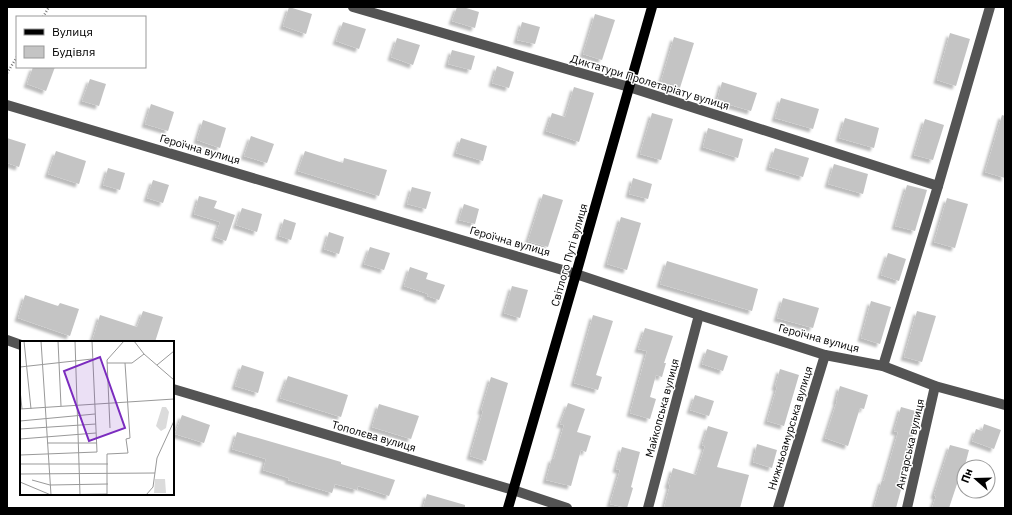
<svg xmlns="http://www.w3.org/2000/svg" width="1012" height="515" viewBox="0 0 1012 515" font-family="'IBM Plex Sans',sans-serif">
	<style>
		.building { fill: #c4c4c4; filter: url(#shadow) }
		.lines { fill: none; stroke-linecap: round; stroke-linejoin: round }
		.path { stroke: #767676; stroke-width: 2.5; stroke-dasharray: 1 2; stroke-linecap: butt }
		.minor { stroke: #545454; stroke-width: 10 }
		.major { stroke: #000; stroke-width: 10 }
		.labels { text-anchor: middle; stroke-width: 3; stroke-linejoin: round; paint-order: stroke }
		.street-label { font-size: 11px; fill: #000; stroke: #fff }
		.inset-road { fill: none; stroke: #999; stroke-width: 1 }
		.view { fill: #7b2cbf; fill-opacity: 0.15; stroke: #7b2cbf; stroke-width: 2 }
		.inset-edge { fill: none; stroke: #000; stroke-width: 2 }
	</style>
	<defs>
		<filter id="shadow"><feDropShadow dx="-3.5" dy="3.5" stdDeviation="1" flood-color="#0004"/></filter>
	</defs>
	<rect width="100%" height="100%" fill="#fff"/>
	<g class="building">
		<polygon points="289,7 312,14 306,34 283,26"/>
		<polygon points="457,7 463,7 479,12 475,28 452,21"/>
		<polygon points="595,14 615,20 602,60 583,54"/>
		<polygon points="343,22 366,29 359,49 336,41"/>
		<polygon points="522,22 540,27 535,44 517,40"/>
		<polygon points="950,33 970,39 956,86 937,80"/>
		<polygon points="674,37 694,43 679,91 660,85"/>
		<polygon points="397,38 420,45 413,65 391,57"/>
		<polygon points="452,50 475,56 471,70 448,64"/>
		<polygon points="497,66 514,72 509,88 492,83"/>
		<polygon points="33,67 55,67 46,91 27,84"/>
		<polygon points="90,79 106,84 99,106 82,101"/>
		<polygon points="722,82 757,93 751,111 717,101"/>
		<polygon points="574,87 594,93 579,142 546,131 552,113 565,117"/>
		<polygon points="781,98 819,109 813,129 775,118"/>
		<polygon points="151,104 174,112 168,131 145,124"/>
		<polygon points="652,113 673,119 661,160 640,154"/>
		<polygon points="1002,115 1005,116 1005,178 985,172"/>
		<polygon points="845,118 879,128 874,148 839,138"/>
		<polygon points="925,119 944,125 933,160 914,155"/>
		<polygon points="203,120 226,128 220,148 197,140"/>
		<polygon points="708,128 743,139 738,158 703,147"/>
		<polygon points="251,136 274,144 267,163 244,156"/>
		<polygon points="7,138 26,144 19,167 7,163"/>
		<polygon points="461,138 487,146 483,161 456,153"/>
		<polygon points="775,148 809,158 803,177 769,167"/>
		<polygon points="56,151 86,161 79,184 48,174"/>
		<polygon points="305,151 343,163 344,158 387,170 379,196 298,171"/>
		<polygon points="834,164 868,174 863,194 828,184"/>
		<polygon points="108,168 125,173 120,190 103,185"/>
		<polygon points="633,178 652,184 648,199 629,194"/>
		<polygon points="153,180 169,185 163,203 147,198"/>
		<polygon points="907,185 927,190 915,231 895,226"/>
		<polygon points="412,187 431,192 426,209 407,204"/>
		<polygon points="543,194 563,200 548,247 528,241"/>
		<polygon points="199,196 217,201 214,208 235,215 226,241 215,237 220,222 194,214"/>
		<polygon points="947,198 968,204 955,248 934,242"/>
		<polygon points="464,204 479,209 475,224 459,220"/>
		<polygon points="242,208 262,214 257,232 236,225"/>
		<polygon points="621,217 641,223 627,270 607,264"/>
		<polygon points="284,219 296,223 291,240 279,236"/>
		<polygon points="329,232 344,237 339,254 324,249"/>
		<polygon points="370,247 390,253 384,270 364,264"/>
		<polygon points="888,253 906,259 899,281 881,275"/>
		<polygon points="667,261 758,289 752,311 660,284"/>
		<polygon points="410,267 428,273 426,279 445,285 439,300 427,296 428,294 404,286"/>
		<polygon points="512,286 528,290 520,318 504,313"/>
		<polygon points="25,295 58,306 60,303 79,309 70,336 18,318"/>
		<polygon points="783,298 819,308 813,328 777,318"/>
		<polygon points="871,301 891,307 880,344 861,338"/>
		<polygon points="143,311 163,317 155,342 92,342 100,315 137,327"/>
		<polygon points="917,311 936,316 922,362 904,357"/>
		<polygon points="593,315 613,321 596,375 602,377 598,390 574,383"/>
		<polygon points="645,328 673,336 664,363 666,363 662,377 656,375 650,397 656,399 650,419 630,413 647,351 638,349"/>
		<polygon points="707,349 728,356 723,371 702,364"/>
		<polygon points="242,365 264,372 258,393 235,386"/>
		<polygon points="780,369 799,375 784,426 767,421 777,387 775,387"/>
		<polygon points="288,376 348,395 341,417 280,398"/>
		<polygon points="491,377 508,383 486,461 470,456 483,411 481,411"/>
		<polygon points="840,386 868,395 864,409 860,408 848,446 825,438 837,401 836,401"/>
		<polygon points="695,395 714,401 709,416 690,410"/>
		<polygon points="568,403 585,409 577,432 591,436 586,452 581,450 571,486 546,480 552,458 554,459 564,425 560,424"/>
		<polygon points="379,404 419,416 411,439 372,427"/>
		<polygon points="901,407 919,412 900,486 902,486 896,508 874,508 882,480 884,481 898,432 894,431"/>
		<polygon points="182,415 210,425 204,443 175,434"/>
		<polygon points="984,424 1001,430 994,449 972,441 976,429 982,431"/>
		<polygon points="708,426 728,432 717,467 749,475 740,508 664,508 670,485 668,485 673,468 696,475 705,446 702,445"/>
		<polygon points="237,432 341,462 341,464 395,480 389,496 358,486 357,490 335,484 332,493 288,480 289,478 263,470 266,459 232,449"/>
		<polygon points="757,444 777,450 772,468 753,462"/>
		<polygon points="950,445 969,450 964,469 962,469 949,508 932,508 936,496 934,495"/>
		<polygon points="622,447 640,452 631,487 633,488 627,508 610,504 620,470 616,469"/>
		<polygon points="427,494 465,505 465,508 423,508"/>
	</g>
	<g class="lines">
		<g class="path">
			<polyline points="43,17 49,7"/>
			<polyline points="7,73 17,57"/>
		</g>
		<g class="minor">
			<polyline points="353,7 629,87 938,186"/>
			<polyline points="7,105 576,274 699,315 825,355 883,366 935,386 1005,405"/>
			<polyline points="7,340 21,345"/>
			<polyline points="883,366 938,186 990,7"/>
			<polyline points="173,389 513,490 567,508"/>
			<polyline points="648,508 699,315"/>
			<polyline points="778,508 825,355"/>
			<polyline points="907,508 935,386"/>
		</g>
		<polyline class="major" points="508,508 576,274 652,7"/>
	</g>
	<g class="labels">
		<g class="street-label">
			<text transform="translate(650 82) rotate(17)" y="4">Диктатури Пролетаріату вулиця</text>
			<text transform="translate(200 149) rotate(16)" y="4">Героїчна вулиця</text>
			<text transform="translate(510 241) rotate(16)" y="4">Героїчна вулиця</text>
			<text transform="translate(569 255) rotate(-74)" y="4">Світлого Путі вулиця</text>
			<text transform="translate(819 338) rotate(15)" y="4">Героїчна вулиця</text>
			<text transform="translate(662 408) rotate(-75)" y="4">Майкопська вулиця</text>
			<text transform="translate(790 428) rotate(-73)" y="4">Нижньоамурська вулиця</text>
			<text transform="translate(374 436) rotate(16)" y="4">Тополєва вулиця</text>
			<text transform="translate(910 444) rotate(-77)" y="4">Ангарська вулиця</text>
		</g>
	</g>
	<g transform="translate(20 341)">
		<rect width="154" height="154" fill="#fff"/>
		<path d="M142,66H146L149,71L146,87L141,90L136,85ZM135,138H145L146,152H134Z" fill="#dbdbdb"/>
		<path class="inset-road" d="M4,0L11,68M21,0L31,154M38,0L41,65M55,0L60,154M114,0L124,13L154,39M87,22H112L124,13M137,24L154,10M0,26L72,18M0,49L2,68M0,68L154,58M0,80L75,73M90,87L87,19L104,0M0,88L76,83M0,98L76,92M27,102H77M0,114L77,111L72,0M0,123H88M0,133L135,132M12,139L30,144L88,143M0,141L31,154L87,153M87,154V113L108,112L106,98L110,97L105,22M126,154L133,146L137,117L154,80"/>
		<path class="view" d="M80,16L105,87L69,100L44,30Z"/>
		<rect width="154" height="154" class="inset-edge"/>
	</g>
	<rect width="1012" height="515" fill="none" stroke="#000000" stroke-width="16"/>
	<rect x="16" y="16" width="130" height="52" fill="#ffffff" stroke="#999999"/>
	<rect x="24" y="29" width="20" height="6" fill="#000000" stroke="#999999"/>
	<text x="52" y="36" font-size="12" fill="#000000">Вулиця</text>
	<rect x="24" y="46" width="20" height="12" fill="#c4c4c4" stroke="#999999"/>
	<text x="52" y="56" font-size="12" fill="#000000">Будівля</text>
	<g transform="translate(976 479) rotate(290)"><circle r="19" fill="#ffffff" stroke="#999999"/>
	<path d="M0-3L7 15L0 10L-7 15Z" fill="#000000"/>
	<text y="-6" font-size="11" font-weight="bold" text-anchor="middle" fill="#000000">Пн</text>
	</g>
</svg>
